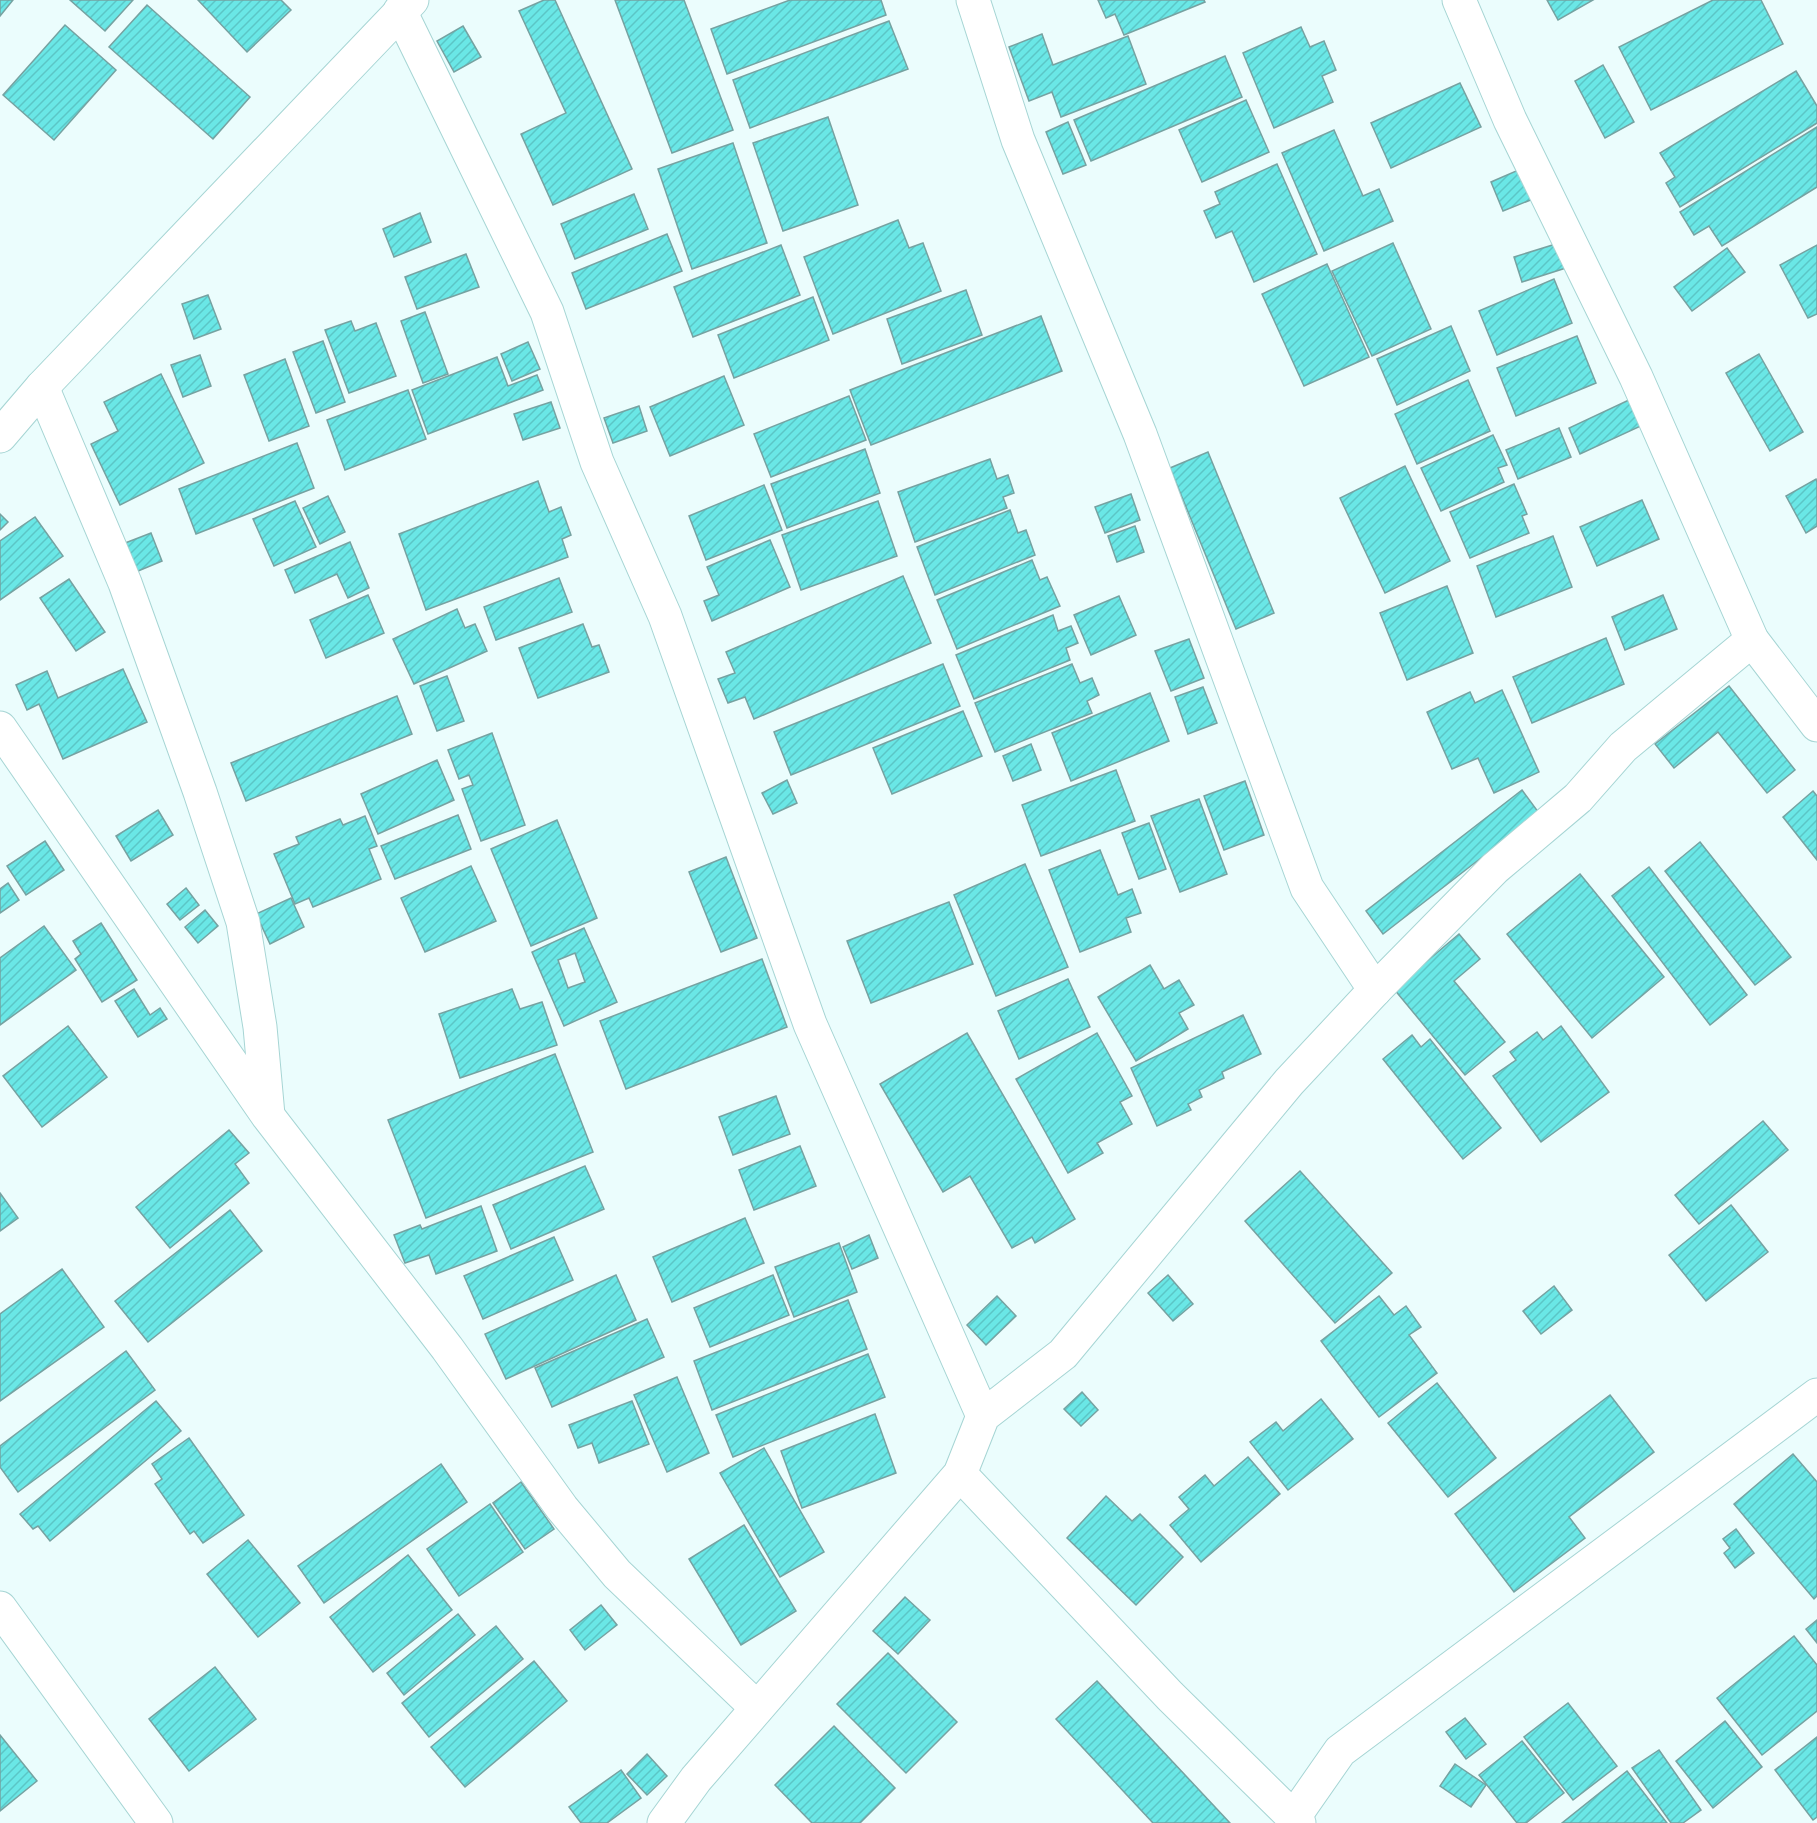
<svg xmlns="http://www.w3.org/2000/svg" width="1817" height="1823" viewBox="0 0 1817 1823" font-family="'Nunito Sans',sans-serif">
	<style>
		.building { fill: url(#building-hatch); stroke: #76a2a1; stroke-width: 1.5; fill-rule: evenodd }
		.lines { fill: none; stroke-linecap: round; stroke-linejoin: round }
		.minor-casing { stroke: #a6d5d4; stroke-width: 35 }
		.minor { stroke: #fff; stroke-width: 33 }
	</style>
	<defs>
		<pattern id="building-hatch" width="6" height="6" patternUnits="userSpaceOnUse" patternTransform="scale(1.5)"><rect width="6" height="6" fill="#6ae7e6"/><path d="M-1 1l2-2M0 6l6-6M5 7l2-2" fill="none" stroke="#5bc6c6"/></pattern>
	</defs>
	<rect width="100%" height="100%" fill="#ebfdfd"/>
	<g class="building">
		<polygon points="0,0 13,0 0,16"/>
		<polygon points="70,0 133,0 105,31"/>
		<polygon points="198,0 281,0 291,10 247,52"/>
		<polygon points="544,0 555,0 632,169 553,205 521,134 566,113 519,11"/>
		<polygon points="615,0 684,0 733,130 672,153"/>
		<polygon points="790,0 881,0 886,15 727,74 711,29"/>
		<polygon points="1098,0 1204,0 1205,2 1124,35 1115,14 1106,18"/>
		<polygon points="1547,0 1593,0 1558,20"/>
		<polygon points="1713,0 1761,0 1783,44 1651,110 1619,47"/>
		<polygon points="147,5 250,97 213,139 109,47"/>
		<polygon points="889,21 908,69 750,128 733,80"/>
		<polygon points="65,25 116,70 54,140 3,95"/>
		<polygon points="463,26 481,57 454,72 437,41"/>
		<polygon points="1301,27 1310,47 1324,41 1336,70 1322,76 1333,102 1274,128 1243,53"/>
		<polygon points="1042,34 1053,65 1128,36 1146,84 1061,117 1052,92 1029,101 1009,47"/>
		<polygon points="1225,56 1242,97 1091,161 1074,120"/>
		<polygon points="1603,65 1634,122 1605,138 1575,81"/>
		<polygon points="1796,71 1817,106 1817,123 1680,207 1666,183 1675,177 1660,153"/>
		<polygon points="1460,83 1481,127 1391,168 1371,123"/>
		<polygon points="1246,100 1269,152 1202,182 1179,130"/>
		<polygon points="828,117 858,205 783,231 753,143"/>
		<polygon points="1068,122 1086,165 1063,174 1046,132"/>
		<polygon points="1817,127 1817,187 1722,246 1709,226 1694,235 1680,212"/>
		<polygon points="1334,130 1363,196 1379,189 1393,221 1324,251 1282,153"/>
		<polygon points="733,143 767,243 692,269 658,169"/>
		<polygon points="1277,164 1317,254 1254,282 1232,231 1216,238 1204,211 1220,204 1215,192"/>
		<polygon points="1530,165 1543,195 1503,211 1491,182"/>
		<polygon points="634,194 648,229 575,259 561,224"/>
		<polygon points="420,213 431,242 394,257 383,229"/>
		<polygon points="898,220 909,248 923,243 941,291 833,334 804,257"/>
		<polygon points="667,234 682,271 586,309 572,273"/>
		<polygon points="1393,243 1431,329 1372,356 1332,271"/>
		<polygon points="1559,243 1566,268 1522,282 1514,257"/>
		<polygon points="781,245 800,295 693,337 674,287"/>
		<polygon points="1817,245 1817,314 1808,318 1780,265"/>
		<polygon points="1727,248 1745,272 1692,311 1674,287"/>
		<polygon points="466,254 479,287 417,309 405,277"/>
		<polygon points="1327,264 1369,357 1304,386 1262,294"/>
		<polygon points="1554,279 1572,323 1497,355 1479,311"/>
		<polygon points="966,290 982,335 902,364 887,319"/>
		<polygon points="208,295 221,329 194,339 182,304"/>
		<polygon points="813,297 829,340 734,378 718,335"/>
		<polygon points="425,312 448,374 423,383 401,321"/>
		<polygon points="1041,316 1062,371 871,445 850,390"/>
		<polygon points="351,321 355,331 376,323 396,376 349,393 325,330"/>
		<polygon points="1451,326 1470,371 1397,405 1377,359"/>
		<polygon points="1577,336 1596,383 1516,416 1497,368"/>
		<polygon points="323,341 345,402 316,413 293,352"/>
		<polygon points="528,342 540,369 512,381 501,354"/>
		<polygon points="1759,354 1803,432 1770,451 1726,373"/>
		<polygon points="200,355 211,386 183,397 171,365"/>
		<polygon points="497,357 508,386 537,375 543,390 428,434 412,390"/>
		<polygon points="285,359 309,426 269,441 244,375"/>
		<polygon points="161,374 204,463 120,505 91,444 118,431 104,402"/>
		<polygon points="724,376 744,425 670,456 650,407"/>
		<polygon points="1468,380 1490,431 1417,464 1395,414"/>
		<polygon points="408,390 426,439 345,470 327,420"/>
		<polygon points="849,396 866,440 771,477 754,434"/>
		<polygon points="1631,399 1643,425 1580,454 1569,428"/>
		<polygon points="551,402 560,428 523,440 514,414"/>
		<polygon points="639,406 647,431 613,443 604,418"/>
		<polygon points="1559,428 1571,457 1518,479 1506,450"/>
		<polygon points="1493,435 1507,465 1498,468 1504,482 1441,511 1421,468"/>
		<polygon points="297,443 314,488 196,534 179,489"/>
		<polygon points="865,449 880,493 787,528 771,484"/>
		<polygon points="1208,452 1274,613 1236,629 1170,468"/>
		<polygon points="990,459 997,479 1008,475 1014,493 1003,497 1007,508 915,542 898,492"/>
		<polygon points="1405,466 1450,561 1385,593 1340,498"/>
		<polygon points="1816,479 1817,482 1817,526 1806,533 1786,496"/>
		<polygon points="538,481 549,512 561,507 571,535 562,539 568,557 426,610 399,534"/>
		<polygon points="1514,484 1527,514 1522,516 1529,533 1470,558 1450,512"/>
		<polygon points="764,485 782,530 706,560 689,516"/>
		<polygon points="1131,494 1140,520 1105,533 1095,507"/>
		<polygon points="328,496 345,532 320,544 303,508"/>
		<polygon points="1642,500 1659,539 1597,566 1580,527"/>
		<polygon points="295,501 316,547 274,566 253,519"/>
		<polygon points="878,501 897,556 801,590 782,535"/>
		<polygon points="1010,510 1018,533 1026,530 1035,555 935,595 917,547"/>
		<polygon points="0,514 8,522 0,530"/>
		<polygon points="35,517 63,556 0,600 0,541"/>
		<polygon points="1135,526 1144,552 1117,562 1108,536"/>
		<polygon points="151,533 162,561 131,574 120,545"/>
		<polygon points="1553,536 1572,587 1496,617 1477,566"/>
		<polygon points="770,540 790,587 712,621 704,601 719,595 707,567"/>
		<polygon points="350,542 369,588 348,598 337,574 295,593 285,570"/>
		<polygon points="1032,560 1040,580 1047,577 1060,606 957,649 937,600"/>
		<polygon points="903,576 931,643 754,719 745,697 728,703 718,679 735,673 726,652"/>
		<polygon points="559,578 572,612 496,640 484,607"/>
		<polygon points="69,579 105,632 76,651 40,598"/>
		<polygon points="1447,586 1473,653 1407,680 1380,613"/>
		<polygon points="368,595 384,633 326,658 310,620"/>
		<polygon points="1663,595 1677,629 1625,650 1612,617"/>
		<polygon points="1119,596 1136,635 1091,655 1074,615"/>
		<polygon points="457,609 465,628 475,624 487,651 414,684 393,639"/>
		<polygon points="1053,615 1058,631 1071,626 1078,643 1066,648 1070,660 974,699 956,655"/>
		<polygon points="583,624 592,647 599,645 609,672 538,698 519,648"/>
		<polygon points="1606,638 1624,684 1532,723 1513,677"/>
		<polygon points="1189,639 1204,678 1171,691 1155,651"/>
		<polygon points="943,664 960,706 791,775 774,732"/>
		<polygon points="1072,664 1080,683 1092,678 1099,695 1087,701 1092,713 995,752 975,703"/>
		<polygon points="123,669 147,722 63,759 39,704 27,710 16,685 47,671 58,698"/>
		<polygon points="447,676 464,721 437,731 420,686"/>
		<polygon points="1729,686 1795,770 1767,793 1718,732 1674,768 1655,744"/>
		<polygon points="1203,687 1217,723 1188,734 1175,697"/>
		<polygon points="1502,690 1539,772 1494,793 1478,758 1452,769 1427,712 1470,692 1475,703"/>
		<polygon points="1150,693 1169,741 1071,781 1052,733"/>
		<polygon points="397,696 412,734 246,801 231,763"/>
		<polygon points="963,711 982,756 892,794 873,748"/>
		<polygon points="492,733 525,825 481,841 462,789 473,785 469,775 459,779 448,750"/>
		<polygon points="1031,744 1041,770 1013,781 1003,756"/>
		<polygon points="437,760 454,800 378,834 361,794"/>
		<polygon points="1116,770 1135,821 1041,856 1022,805"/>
		<polygon points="787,780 797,803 773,814 762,793"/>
		<polygon points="1245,781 1264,835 1224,850 1204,796"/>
		<polygon points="1522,790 1539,813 1383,934 1366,911"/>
		<polygon points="1813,791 1817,796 1817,860 1783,817"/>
		<polygon points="1199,799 1227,874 1180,892 1151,816"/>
		<polygon points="158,810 173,835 131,861 116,836"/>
		<polygon points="458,815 471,849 395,879 381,846"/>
		<polygon points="365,816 377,846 369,849 381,879 313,907 309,898 295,904 274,854 299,844 296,837 340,819 343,825"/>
		<polygon points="557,820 597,918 531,946 491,849"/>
		<polygon points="1149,823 1166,869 1139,879 1122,833"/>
		<polygon points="45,841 64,870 26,895 7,866"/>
		<polygon points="1700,842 1791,957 1755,985 1665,871"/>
		<polygon points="1100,850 1118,895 1132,889 1141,913 1126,918 1131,932 1080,952 1049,870"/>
		<polygon points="726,857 757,938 721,952 689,872"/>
		<polygon points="1025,864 1068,967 996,996 954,895"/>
		<polygon points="471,866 496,921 425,952 401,898"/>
		<polygon points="1649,867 1747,995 1710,1025 1612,896"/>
		<polygon points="1580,874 1664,977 1592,1038 1507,934"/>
		<polygon points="8,883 19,900 0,913 0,889"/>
		<polygon points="186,888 199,905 180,920 167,904"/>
		<polygon points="291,898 304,927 270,944 256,914"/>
		<polygon points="949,902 973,964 871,1003 847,941"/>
		<polygon points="205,910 218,926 198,943 185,927"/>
		<polygon points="101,923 137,980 102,1002 75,959 81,954 73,941"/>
		<polygon points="44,926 76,970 0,1025 0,958"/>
		<path d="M584,928L617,1002L564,1026L532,952ZM575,953L585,982L568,988L558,960Z"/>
		<polygon points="1459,934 1480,959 1454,981 1505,1042 1465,1075 1394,989"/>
		<polygon points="762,959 787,1027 626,1089 600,1021"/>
		<polygon points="1150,965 1164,989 1179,980 1194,1005 1179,1013 1188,1029 1136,1061 1098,997"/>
		<polygon points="1068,979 1090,1027 1019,1059 998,1011"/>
		<polygon points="134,989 150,1015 160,1008 167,1019 138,1037 115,1001"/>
		<polygon points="512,989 520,1009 542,1002 557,1045 460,1078 439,1014"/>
		<polygon points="1243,1015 1261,1054 1222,1072 1224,1078 1199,1090 1202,1097 1188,1104 1191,1110 1157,1126 1131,1068"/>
		<polygon points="68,1026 107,1077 42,1127 3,1076"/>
		<polygon points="1561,1026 1609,1092 1541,1142 1493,1076 1516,1060 1510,1052 1537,1032 1543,1040"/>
		<polygon points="967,1033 1075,1219 1035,1243 1032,1237 1012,1248 970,1176 943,1192 880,1084"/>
		<polygon points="1097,1033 1132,1096 1120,1102 1132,1124 1097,1143 1103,1153 1068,1173 1016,1079"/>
		<polygon points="1412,1035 1421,1047 1430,1039 1501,1128 1463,1159 1383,1059"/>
		<polygon points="555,1054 593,1152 426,1218 388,1120"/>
		<polygon points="776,1096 790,1134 733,1155 719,1117"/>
		<polygon points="1763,1121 1788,1150 1699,1224 1675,1195"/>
		<polygon points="229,1130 249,1153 235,1164 249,1183 170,1248 136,1207"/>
		<polygon points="800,1146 816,1186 754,1210 739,1170"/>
		<polygon points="585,1166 604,1209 511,1249 493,1205"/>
		<polygon points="1300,1171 1392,1273 1335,1323 1245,1221"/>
		<polygon points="0,1193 18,1218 0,1231"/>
		<polygon points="1731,1205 1768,1252 1706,1301 1669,1255"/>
		<polygon points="481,1206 497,1251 436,1274 429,1255 405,1263 394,1235 420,1225 422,1229"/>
		<polygon points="230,1210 262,1251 148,1342 115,1301"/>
		<polygon points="745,1218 764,1263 672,1302 653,1257"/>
		<polygon points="869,1235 878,1258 852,1269 843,1247"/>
		<polygon points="554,1237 573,1280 483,1319 464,1276"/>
		<polygon points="839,1243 857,1292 794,1317 775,1267"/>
		<polygon points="62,1269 104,1327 0,1401 0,1314"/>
		<polygon points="616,1275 636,1320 506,1379 485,1334"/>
		<polygon points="773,1275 789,1315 710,1347 694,1308"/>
		<polygon points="1168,1275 1193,1304 1173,1321 1148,1293"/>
		<polygon points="1554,1286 1572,1310 1541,1334 1523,1311"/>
		<polygon points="997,1296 1016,1316 986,1345 967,1325"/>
		<polygon points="1379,1296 1394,1315 1406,1306 1421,1327 1409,1335 1437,1373 1379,1417 1321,1341"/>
		<polygon points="848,1300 867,1349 712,1410 694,1361"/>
		<polygon points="647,1319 664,1357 552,1407 535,1368"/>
		<polygon points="126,1351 155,1390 18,1492 0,1467 0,1446"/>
		<polygon points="868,1354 885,1397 733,1457 716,1415"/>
		<polygon points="677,1377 709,1453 667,1472 634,1395"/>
		<polygon points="1437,1383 1496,1458 1448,1497 1388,1423"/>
		<polygon points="1082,1392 1098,1410 1081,1426 1064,1409"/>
		<polygon points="1610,1395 1654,1452 1569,1517 1585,1538 1514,1592 1455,1514"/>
		<polygon points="1321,1399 1353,1439 1288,1490 1250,1442 1276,1422 1283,1431"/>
		<polygon points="156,1401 181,1431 50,1541 38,1526 33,1529 20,1514"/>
		<polygon points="632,1401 649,1444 599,1463 592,1443 578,1448 569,1425"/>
		<polygon points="875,1414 896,1473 802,1508 781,1451"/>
		<polygon points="189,1438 244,1515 203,1543 194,1531 190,1534 155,1484 162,1479 152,1464"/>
		<polygon points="764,1448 824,1552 780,1577 720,1473"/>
		<polygon points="1793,1454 1817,1482 1817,1596 1814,1599 1734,1504"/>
		<polygon points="1248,1457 1280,1494 1201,1562 1170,1525 1189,1509 1179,1497 1205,1475 1214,1486"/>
		<polygon points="441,1464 467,1502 324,1603 298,1566"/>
		<polygon points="521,1482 554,1529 525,1549 493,1503"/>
		<polygon points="1106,1496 1132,1521 1140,1514 1183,1557 1136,1605 1067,1538"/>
		<polygon points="490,1504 523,1552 459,1596 427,1549"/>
		<polygon points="744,1525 796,1611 741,1645 689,1559"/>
		<polygon points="1736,1529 1754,1553 1735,1568 1724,1553 1730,1548 1723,1539"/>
		<polygon points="248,1540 300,1603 258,1637 207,1574"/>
		<polygon points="408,1555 452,1610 373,1672 330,1617"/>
		<polygon points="905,1597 930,1620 898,1654 873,1631"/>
		<polygon points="601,1605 617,1625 585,1650 570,1630"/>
		<polygon points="458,1614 475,1635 404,1695 387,1673"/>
		<polygon points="1817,1620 1817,1643 1806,1629"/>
		<polygon points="496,1626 523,1659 429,1737 402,1703"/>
		<polygon points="1794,1636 1817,1665 1817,1711 1762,1755 1717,1698"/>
		<polygon points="888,1653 957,1722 906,1773 837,1704"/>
		<polygon points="534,1661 567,1701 465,1787 431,1747"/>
		<polygon points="215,1667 256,1719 189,1771 149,1719"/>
		<polygon points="1097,1681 1230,1823 1153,1823 1056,1719"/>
		<polygon points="1568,1703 1617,1766 1573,1800 1524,1737"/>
		<polygon points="1465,1718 1486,1744 1466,1759 1446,1732"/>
		<polygon points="1725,1721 1762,1767 1713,1808 1676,1761"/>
		<polygon points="834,1726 895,1788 860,1823 812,1823 775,1785"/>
		<polygon points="0,1735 37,1781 0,1811"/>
		<polygon points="1817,1737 1817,1817 1813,1820 1775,1770"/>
		<polygon points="1522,1741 1564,1793 1526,1823 1517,1823 1479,1775"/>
		<polygon points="1659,1750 1701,1810 1683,1823 1671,1823 1632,1768"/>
		<polygon points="647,1754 667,1776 647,1795 627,1774"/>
		<polygon points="1455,1764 1486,1785 1471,1807 1440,1786"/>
		<polygon points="621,1770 641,1798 607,1823 581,1823 569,1807"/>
		<polygon points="1627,1771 1667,1823 1562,1823"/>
	</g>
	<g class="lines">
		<defs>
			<g id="minor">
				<polyline points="973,0 1018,140 1140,434 1307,888 1375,990"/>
				<polyline points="1459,0 1510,120 1636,377 1752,640 1817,725"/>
				<polyline points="400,11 547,312 597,462 665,616 810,1024 983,1416"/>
				<polyline points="42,387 125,583 200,792 243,922 260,1027 268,1115"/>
				<polyline points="0,436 42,387 412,0"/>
				<polyline points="0,728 268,1116 447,1348 562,1508 617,1574 757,1708"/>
				<polyline points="960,1474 1170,1696 1299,1823"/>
				<polyline points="0,1608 156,1823"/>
				<polyline points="1294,1817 1340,1751 1817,1395"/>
				<polyline points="664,1823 696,1779 960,1474 983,1416 1063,1354 1289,1082 1375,990 1495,868 1578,798 1623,747 1752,640"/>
			</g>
		</defs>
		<use href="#minor" class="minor-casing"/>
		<use href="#minor" class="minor"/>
	</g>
</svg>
